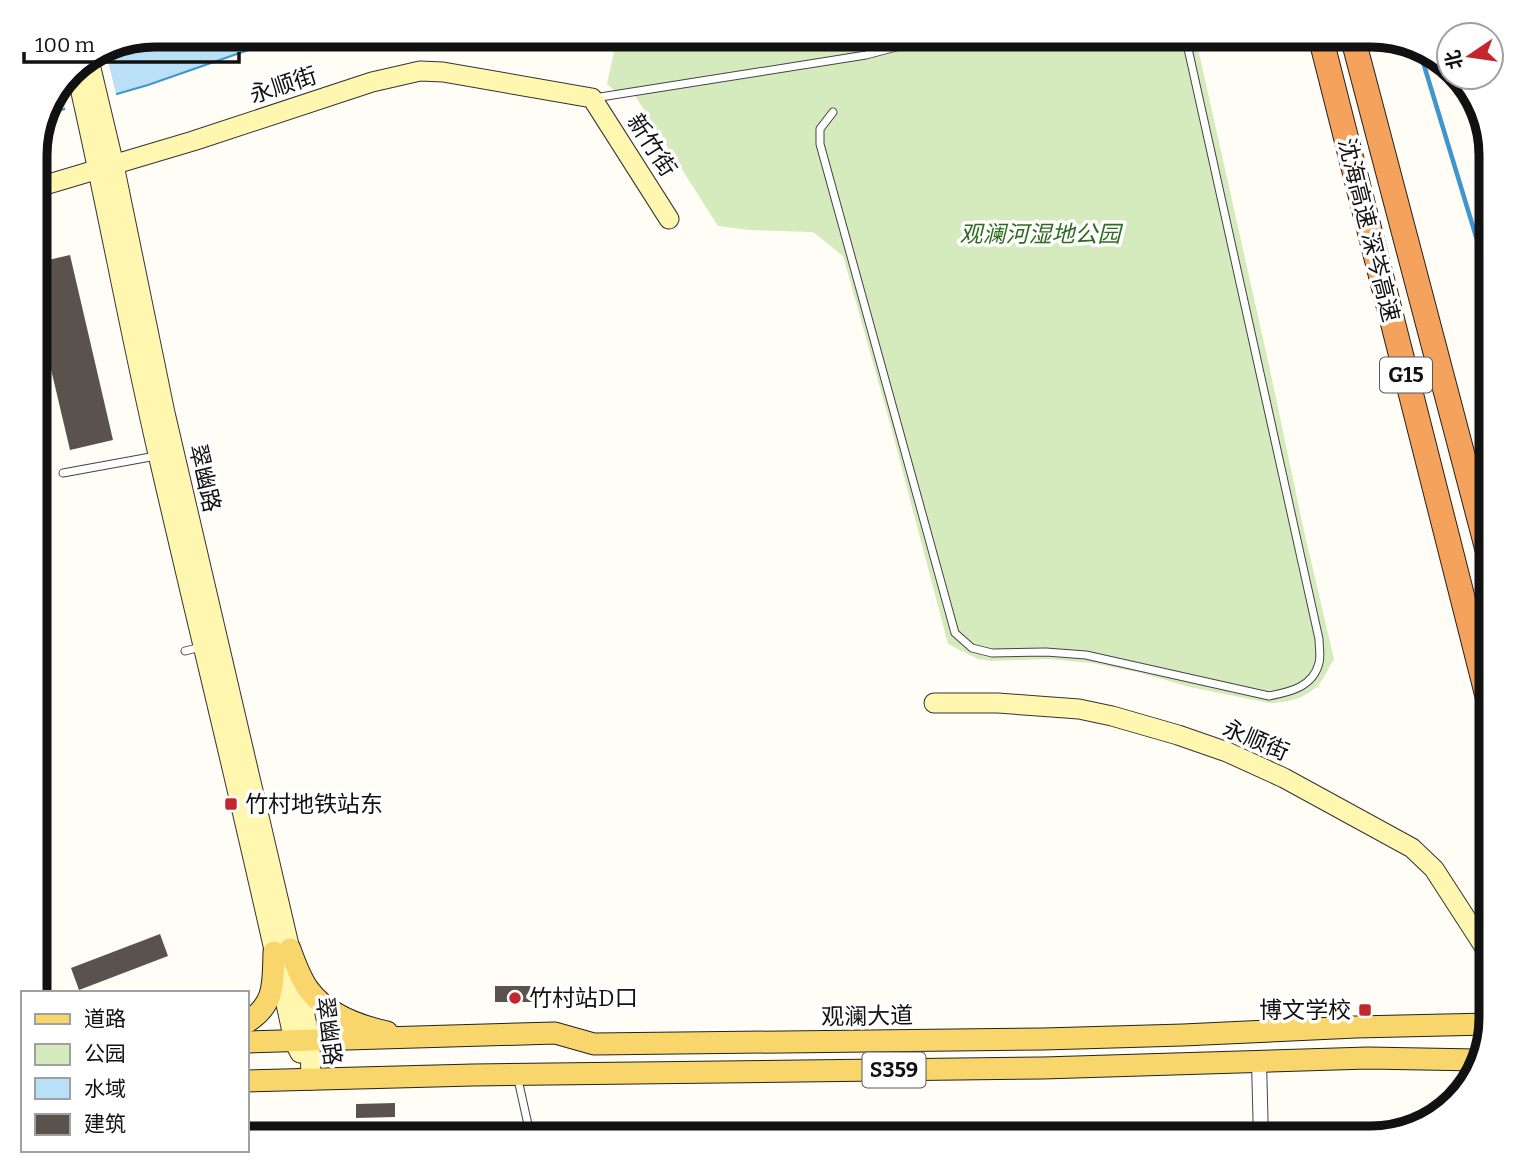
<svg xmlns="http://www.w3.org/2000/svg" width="1526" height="1173" viewBox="0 0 1526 1173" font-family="Bitter,'Noto Sans SC',serif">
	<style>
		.green { fill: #d5ebbd }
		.water { fill: #b9e0f7; stroke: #3f96cf; stroke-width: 2 }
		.pier { fill: #fffdf5 }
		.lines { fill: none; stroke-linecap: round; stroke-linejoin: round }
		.stream { stroke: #3f96cf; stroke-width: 4.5 }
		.building { fill: #5a524d }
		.lane-casing { stroke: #444; stroke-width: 9 }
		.street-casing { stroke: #444; stroke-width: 16 }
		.secondary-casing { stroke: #333; stroke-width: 21 }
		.primary-casing { stroke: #222; stroke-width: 23 }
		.highway-casing { stroke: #222; stroke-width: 26 }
		.lane { stroke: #fff; stroke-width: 7 }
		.street { stroke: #fff; stroke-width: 14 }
		.secondary { stroke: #fff6b0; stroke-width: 19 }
		.primary { stroke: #f9d66b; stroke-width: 21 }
		.highway { stroke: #f5a25d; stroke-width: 24 }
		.poi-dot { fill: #c4262e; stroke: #fff; stroke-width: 2.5 }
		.labels { text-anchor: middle; stroke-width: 7; stroke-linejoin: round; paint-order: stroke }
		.shield { fill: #fff; stroke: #585858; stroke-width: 2 }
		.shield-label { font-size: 21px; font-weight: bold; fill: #111 }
		.street-label { font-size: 23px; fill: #111; stroke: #fff }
		.park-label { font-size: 23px; font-style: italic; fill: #2f6b1f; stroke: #fff }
		.poi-label { font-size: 23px; fill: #111; stroke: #fff; text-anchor: start }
		.rim { fill: none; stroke: #111; stroke-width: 9 }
	</style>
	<rect width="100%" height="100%" fill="#fffdf5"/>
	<path class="green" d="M622,35H1195L1270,370L1304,531L1334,659C1329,667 1325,676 1320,683C1308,698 1286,703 1269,703L1190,687L1141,673L1092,663L1049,659L991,661L978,659L948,644L891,427L843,256L813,232L749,230L718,226L630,88L615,91L607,84L615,47Z"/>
	<polygon class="water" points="155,35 371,35 282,41 254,48 148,85 44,115 48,102 76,65"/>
	<polygon class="pier" points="106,53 117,98 66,112 60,85 76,65"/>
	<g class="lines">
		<polyline class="stream" points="1420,52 1491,286"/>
	</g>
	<g class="building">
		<polygon points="70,255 113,440 70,450 35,301 35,263"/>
		<polygon points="160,934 168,956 79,990 71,968"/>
		<rect x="495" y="986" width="40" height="16"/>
		<polygon points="395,1103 395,1117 356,1118 356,1104"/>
		<rect x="247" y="1122" width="50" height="16"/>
	</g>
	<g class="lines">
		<defs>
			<g id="lane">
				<polyline points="594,98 866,55 941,35"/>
				<path d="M833,112L820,129V144L955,633L972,648L992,653L1046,652L1086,655L1269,696C1290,692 1313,687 1319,663C1321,656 1319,646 1319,639L1185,35"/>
				<polyline points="63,473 156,456"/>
				<polyline points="185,651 201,647"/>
				<polyline points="517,1075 531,1138"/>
			</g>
			<polyline id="street" points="1259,1062 1261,1138"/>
			<g id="secondary">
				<polyline points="89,60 114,165 165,413 302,1001 310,1040 311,1080"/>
				<path d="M75,66C105,195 128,325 158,454C203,650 252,844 294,1041L300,1053"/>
				<polyline points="35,188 193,141 372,82 420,71 443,72 592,98 669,219"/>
				<polyline points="934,703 998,703 1038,706 1079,709 1112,716 1178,735 1227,752 1284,778 1412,848 1434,869 1491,957"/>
			</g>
			<g id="primary">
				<path d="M290,949C295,963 300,978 309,990C327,1014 359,1026 387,1032"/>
				<path d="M247,1022C276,1004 273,982 274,952"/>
				<polyline points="247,1042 555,1033 594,1044 1043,1039 1183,1035 1356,1027 1489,1024"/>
				<polyline points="247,1081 473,1075 1043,1068 1368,1058 1477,1060"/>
			</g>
			<g id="highway">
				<polyline points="1320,35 1491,710"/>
				<polyline points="1352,35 1491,563"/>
			</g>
		</defs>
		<use href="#lane" class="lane-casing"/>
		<use href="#street" class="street-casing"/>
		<use href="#secondary" class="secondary-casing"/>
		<use href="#primary" class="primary-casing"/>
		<use href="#highway" class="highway-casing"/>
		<use href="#lane" class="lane"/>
		<use href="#street" class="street"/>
		<use href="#secondary" class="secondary"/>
		<use href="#primary" class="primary"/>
		<use href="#highway" class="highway"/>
	</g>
	<g class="poi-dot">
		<rect x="224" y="797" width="14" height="14" rx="3.5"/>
		<circle cx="515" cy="998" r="7"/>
		<rect x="1358" y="1003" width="14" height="14" rx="3.5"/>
	</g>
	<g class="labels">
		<g class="shield">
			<rect x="1380" y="357.5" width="52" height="35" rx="5"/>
			<rect x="862.5" y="1052.5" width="63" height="35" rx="5"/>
		</g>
		<g class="shield-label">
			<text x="1406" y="382">G15</text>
			<text x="894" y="1077">S359</text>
		</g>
		<g class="street-label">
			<text transform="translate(283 85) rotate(-18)" y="8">永顺街</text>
			<text transform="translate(652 145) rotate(57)" y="8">新竹街</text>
			<text transform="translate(1369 230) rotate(76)" y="8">沈海高速 深岑高速</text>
			<text transform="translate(205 478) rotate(77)" y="8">翠幽路</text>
			<text transform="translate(1256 740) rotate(23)" y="8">永顺街</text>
			<text transform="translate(867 1016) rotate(-1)" y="8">观澜大道</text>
			<text transform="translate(329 1031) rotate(83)" y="8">翠幽路</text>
		</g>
		<g class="park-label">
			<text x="1040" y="242">观澜河湿地公园</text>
		</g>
		<g class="poi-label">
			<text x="245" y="812">竹村地铁站东</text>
			<text x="529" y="1006">竹村站D口</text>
			<text x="1351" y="1018" text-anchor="end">博文学校</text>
		</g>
	</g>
	<path d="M0 0H1526V1173H0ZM155 47H1371A108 108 0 0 1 1479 155V1018A108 108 0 0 1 1371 1126H155A108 108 0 0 1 47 1018V155A108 108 0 0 1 155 47Z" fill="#fff" fill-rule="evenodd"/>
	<path class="rim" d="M155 47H1371A108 108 0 0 1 1479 155V1018A108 108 0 0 1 1371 1126H155A108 108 0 0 1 47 1018V155A108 108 0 0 1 155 47Z"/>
	<rect x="21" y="991" width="228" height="161" fill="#ffffff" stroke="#a0a0a0" stroke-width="2"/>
	<rect x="35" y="1014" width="35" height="10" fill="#f9d66b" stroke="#a0a0a0" stroke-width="2"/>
	<text x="84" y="1026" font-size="21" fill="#111111">道路</text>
	<rect x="35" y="1044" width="35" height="21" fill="#d5ebbd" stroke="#a0a0a0" stroke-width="2"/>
	<text x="84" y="1061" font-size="21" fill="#111111">公园</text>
	<rect x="35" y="1078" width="35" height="21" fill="#b9e0f7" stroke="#a0a0a0" stroke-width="2"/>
	<text x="84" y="1096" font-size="21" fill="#111111">水域</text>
	<rect x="35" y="1114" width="35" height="21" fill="#5a524d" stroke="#a0a0a0" stroke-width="2"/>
	<text x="84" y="1131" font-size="21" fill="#111111">建筑</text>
	<g transform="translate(1470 56) rotate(257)"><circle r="33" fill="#ffffff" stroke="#a0a0a0" stroke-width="2"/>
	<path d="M0-5L12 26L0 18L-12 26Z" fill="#c4262e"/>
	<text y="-10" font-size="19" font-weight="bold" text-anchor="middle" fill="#111111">北</text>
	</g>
	<path d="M24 52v10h215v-10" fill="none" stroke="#111111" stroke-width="3.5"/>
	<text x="35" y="52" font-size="21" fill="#111111" stroke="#ffffff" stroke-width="5" paint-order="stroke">100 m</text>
</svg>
